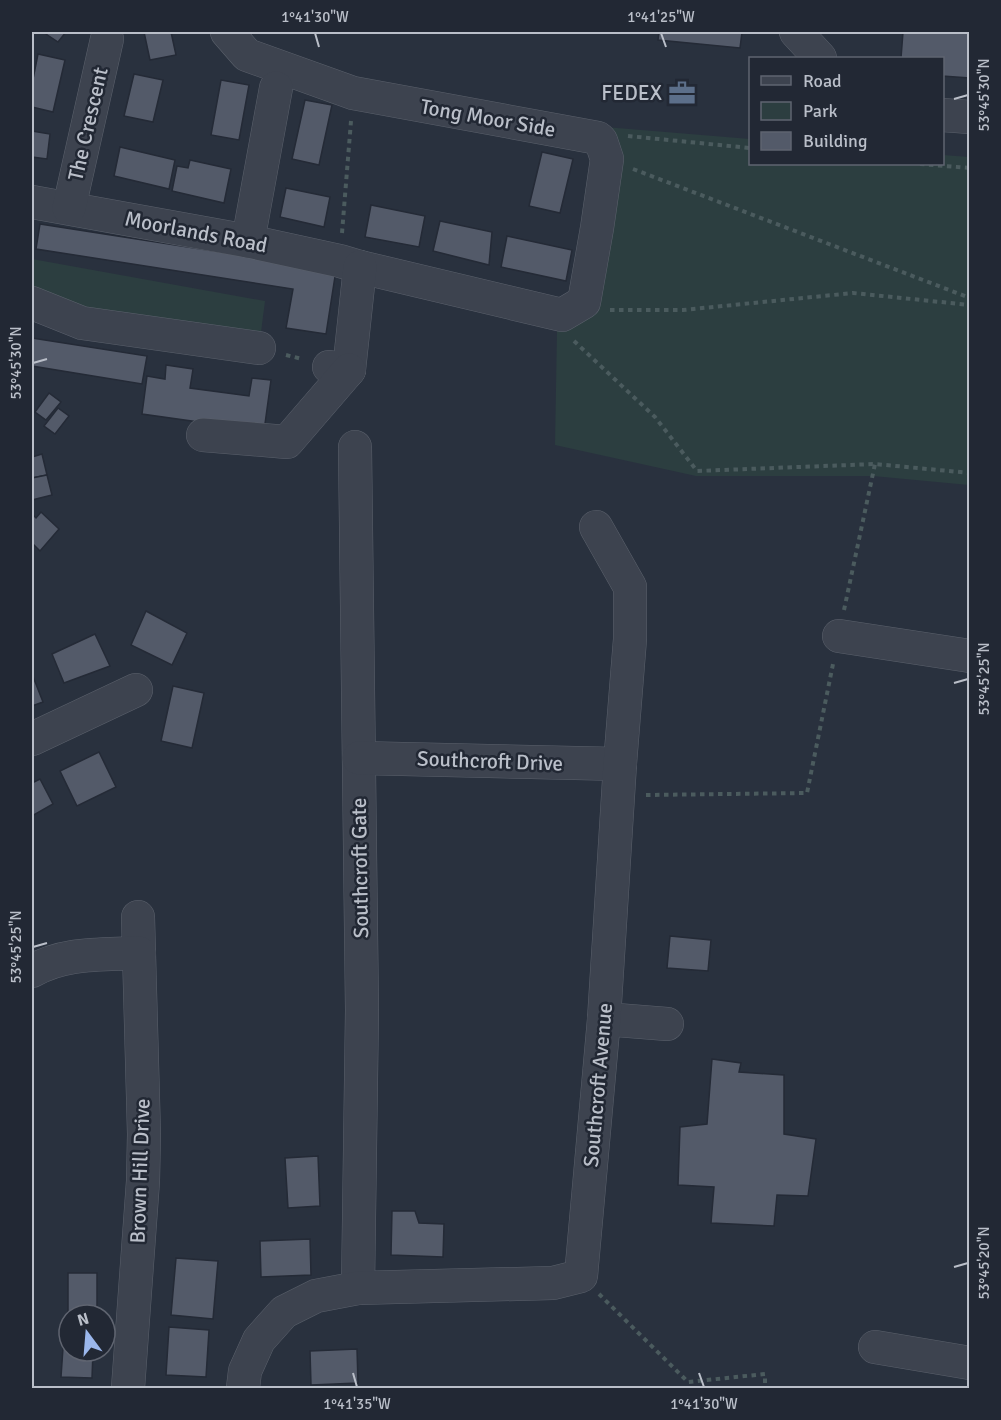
<svg xmlns="http://www.w3.org/2000/svg" width="1001" height="1420" viewBox="0 0 1001 1420" font-family="Signika,sans-serif">
	<style>
		.green { fill: #2c3e40 }
		.building { fill: #535a69; stroke: #242a36; stroke-width: 1.5 }
		.lines { fill: none; stroke-linecap: round; stroke-linejoin: round }
		.minor-casing { stroke: #5b616c; stroke-width: 34 }
		.path { stroke: #4b5b5e; stroke-width: 4; stroke-dasharray: 4.5 4.5; stroke-linecap: butt }
		.minor { stroke: #3d434f; stroke-width: 33 }
		.ticks { fill: none; stroke: #babfc9; stroke-width: 2 }
		.labels { text-anchor: middle; stroke-width: 5; stroke-linejoin: round; paint-order: stroke }
		.poi-label { font-size: 21px; fill: #babfc9; stroke: #222834; text-anchor: end }
		.street-label { font-size: 21px; fill: #babfc9; stroke: #222834 }
		.neatline { fill: none; stroke: #babfc9; stroke-width: 2 }
		.ticks-label { font-size: 15px; text-anchor: middle; fill: #babfc9 }
	</style>
	<rect width="100%" height="100%" fill="#29313e"/>
	<g class="green">
		<polygon points="605,127 750,139 750,164 942,164 943,155 969,157 969,485 873,476 696,476 555,445 557,331 587,313"/>
		<polygon points="32,259 265,301 259,348 32,303"/>
	</g>
	<g class="building">
		<polygon points="43,32 66,32 58,42"/>
		<polygon points="144,32 171,32 176,55 150,60"/>
		<polygon points="659,32 742,32 740,48 658,40"/>
		<polygon points="903,32 970,32 970,78 942,76 942,58 901,58"/>
		<polygon points="38,54 65,60 53,112 32,107 32,84"/>
		<polygon points="134,74 163,80 153,122 124,116"/>
		<polygon points="221,80 249,85 239,140 211,135"/>
		<polygon points="305,100 332,105 319,165 292,159"/>
		<polygon points="32,131 50,134 47,159 32,157"/>
		<polygon points="120,147 175,160 169,189 114,176"/>
		<polygon points="542,152 573,159 560,213 529,206"/>
		<polygon points="190,160 231,169 224,203 172,191 177,166 188,168"/>
		<polygon points="286,188 330,197 324,227 280,217"/>
		<polygon points="371,205 425,216 419,247 365,237"/>
		<polygon points="440,221 492,232 489,265 433,251"/>
		<polygon points="40,224 336,270 326,334 286,328 293,289 36,249"/>
		<polygon points="507,236 572,250 566,281 501,267"/>
		<polygon points="32,338 147,356 142,384 32,366"/>
		<polygon points="166,365 193,369 190,388 249,396 252,378 271,380 264,431 142,414 147,376 165,379"/>
		<polygon points="49,393 61,402 46,420 35,412"/>
		<polygon points="58,408 69,416 55,434 44,426"/>
		<polygon points="42,454 47,475 32,478 32,457"/>
		<polygon points="47,475 52,495 32,500 32,478"/>
		<polygon points="41,512 59,529 40,551 32,543 32,514 36,518"/>
		<polygon points="146,611 187,633 172,665 131,645"/>
		<polygon points="95,634 110,666 64,683 52,654"/>
		<polygon points="32,674 43,702 32,706"/>
		<polygon points="173,686 204,693 192,748 161,741"/>
		<polygon points="99,752 116,787 77,806 60,771"/>
		<polygon points="40,779 53,804 32,816 32,783"/>
		<polygon points="670,936 711,940 708,971 667,968"/>
		<polygon points="712,1059 741,1063 739,1072 784,1075 784,1134 816,1139 808,1196 777,1195 774,1226 711,1223 714,1187 678,1185 680,1127 707,1124"/>
		<polygon points="318,1156 320,1206 288,1208 285,1158"/>
		<polygon points="392,1211 415,1211 419,1223 444,1224 443,1257 391,1255"/>
		<polygon points="310,1239 311,1275 261,1277 260,1241"/>
		<polygon points="176,1258 218,1261 213,1319 171,1315"/>
		<polygon points="68,1273 97,1273 97,1315 69,1315 69,1319 68,1319"/>
		<polygon points="169,1327 209,1330 206,1377 166,1375"/>
		<polygon points="64,1333 69,1333 69,1351 93,1351 92,1378 61,1377"/>
		<polygon points="357,1349 358,1383 311,1385 310,1351"/>
	</g>
	<g class="lines">
		<defs>
			<g id="minor">
				<polyline points="796,32 820,58"/>
				<polyline points="942,115 970,117"/>
				<polyline points="32,202 248,241 340,261 360,267 562,315 584,302 597,228 607,159 601,141 598,138 353,93 247,55 227,32"/>
				<polyline points="69,208 107,39"/>
				<polyline points="248,241 276,88"/>
				<polyline points="32,303 82,323 259,348"/>
				<polyline points="329,367 349,370 360,267"/>
				<polyline points="203,435 287,442 349,370"/>
				<polyline points="355,447 362,1010 358,1288"/>
				<polyline points="839,636 970,656"/>
				<polyline points="32,739 136,690"/>
				<polyline points="359,758 620,764"/>
				<polyline points="138,917 139,953"/>
				<path d="M32,971C65,952 101,955 139,953L144,1134L143,1181L128,1388"/>
				<polyline points="604,1019 667,1024"/>
				<polyline points="875,1347 970,1363"/>
				<polyline points="243,1388 245,1371 259,1340 284,1312 316,1296 358,1288 553,1283 581,1276 604,1019 620,764 630,639 630,587 596,527"/>
			</g>
		</defs>
		<use href="#minor" class="minor-casing"/>
		<g class="path">
			<polyline points="628,136 750,148"/>
			<polyline points="920,164 970,168"/>
			<polyline points="633,169 970,298"/>
			<polyline points="342,233 351,121"/>
			<polyline points="610,310 683,310 853,293 970,305"/>
			<polyline points="574,341 655,417 697,471 875,464 970,473"/>
			<polyline points="286,355 302,359"/>
			<polyline points="844,610 875,464"/>
			<polyline points="646,795 807,793 833,664"/>
			<polyline points="599,1294 688,1382 765,1374 765,1388"/>
		</g>
		<use href="#minor" class="minor"/>
	</g>
	<path class="ticks" d="M315,33L319,47M661,33L666,47M954,99L968,95M33,363L47,359M954,683L968,679M33,947L47,943M954,1267L968,1263M353,1373L357,1387M699,1373L704,1387"/>
	<defs>
		<symbol id="office-bare" viewBox="-9 -9 18 18"><path d="M-6-3h4V-5.5h4V-3h4V5H-6ZM-1-4.5V-3h2v-1.5ZM-6 0V1H6V0Z" fill="#5c6f8a" stroke="#222834" stroke-width="2.5" paint-order="stroke"/></symbol>
	</defs>
	<g fill-rule="evenodd">
		<use href="#office-bare" x="663" y="74" width="38" height="38"/>
	</g>
	<g class="labels">
		<g class="poi-label">
			<text x="662" y="100">FEDEX</text>
		</g>
		<g class="street-label">
			<text transform="translate(488 118) rotate(10)" y="7">Tong Moor Side</text>
			<text transform="translate(88 124) rotate(-77)" y="7">The Crescent</text>
			<text transform="translate(196 232) rotate(11)" y="7">Moorlands Road</text>
			<text transform="translate(490 761) rotate(2)" y="7">Southcroft Drive</text>
			<text transform="translate(360 868) rotate(-91)" y="7">Southcroft Gate</text>
			<text transform="translate(598 1085) rotate(-85)" y="7">Southcroft Avenue</text>
			<text transform="translate(140 1171) rotate(-88)" y="7">Brown Hill Drive</text>
		</g>
	</g>
	<rect width="1001" height="1420" fill="none" stroke="#222834" stroke-width="66"/>
	<rect x="749" y="57" width="195" height="108" fill="#222834" stroke="#5f6470" stroke-width="1.5"/>
	<rect x="761" y="76" width="30" height="9" fill="#3d434f" stroke="#5f6470" stroke-width="1.5"/>
	<text x="803" y="87" font-size="18" fill="#babfc9">Road</text>
	<rect x="761" y="102" width="30" height="18" fill="#2c3e40" stroke="#5f6470" stroke-width="1.5"/>
	<text x="803" y="117" font-size="18" fill="#babfc9">Park</text>
	<rect x="761" y="132" width="30" height="18" fill="#535a69" stroke="#5f6470" stroke-width="1.5"/>
	<text x="803" y="147" font-size="18" fill="#babfc9">Building</text>
	<g transform="translate(87 1333) rotate(344)"><circle r="28" fill="#222834" stroke="#5f6470" stroke-width="1.5"/>
	<path d="M0-4.5L10 22L0 15L-10 22Z" fill="#9bb7ec"/>
	<text y="-9" font-size="16" font-weight="bold" text-anchor="middle" fill="#babfc9">N</text>
	</g>
	<rect x="33" y="33" width="935" height="1354" class="neatline"/>
	<g class="ticks-label">
		<text x="315" y="22">1°41'30"W</text>
		<text x="661" y="22">1°41'25"W</text>
		<text transform="translate(984 95) rotate(-90)" y="5">53°45'30"N</text>
		<text transform="translate(16 363) rotate(-90)" y="5">53°45'30"N</text>
		<text transform="translate(984 679) rotate(-90)" y="5">53°45'25"N</text>
		<text transform="translate(16 947) rotate(-90)" y="5">53°45'25"N</text>
		<text transform="translate(984 1263) rotate(-90)" y="5">53°45'20"N</text>
		<text x="357" y="1409">1°41'35"W</text>
		<text x="704" y="1409">1°41'30"W</text>
	</g>
</svg>
